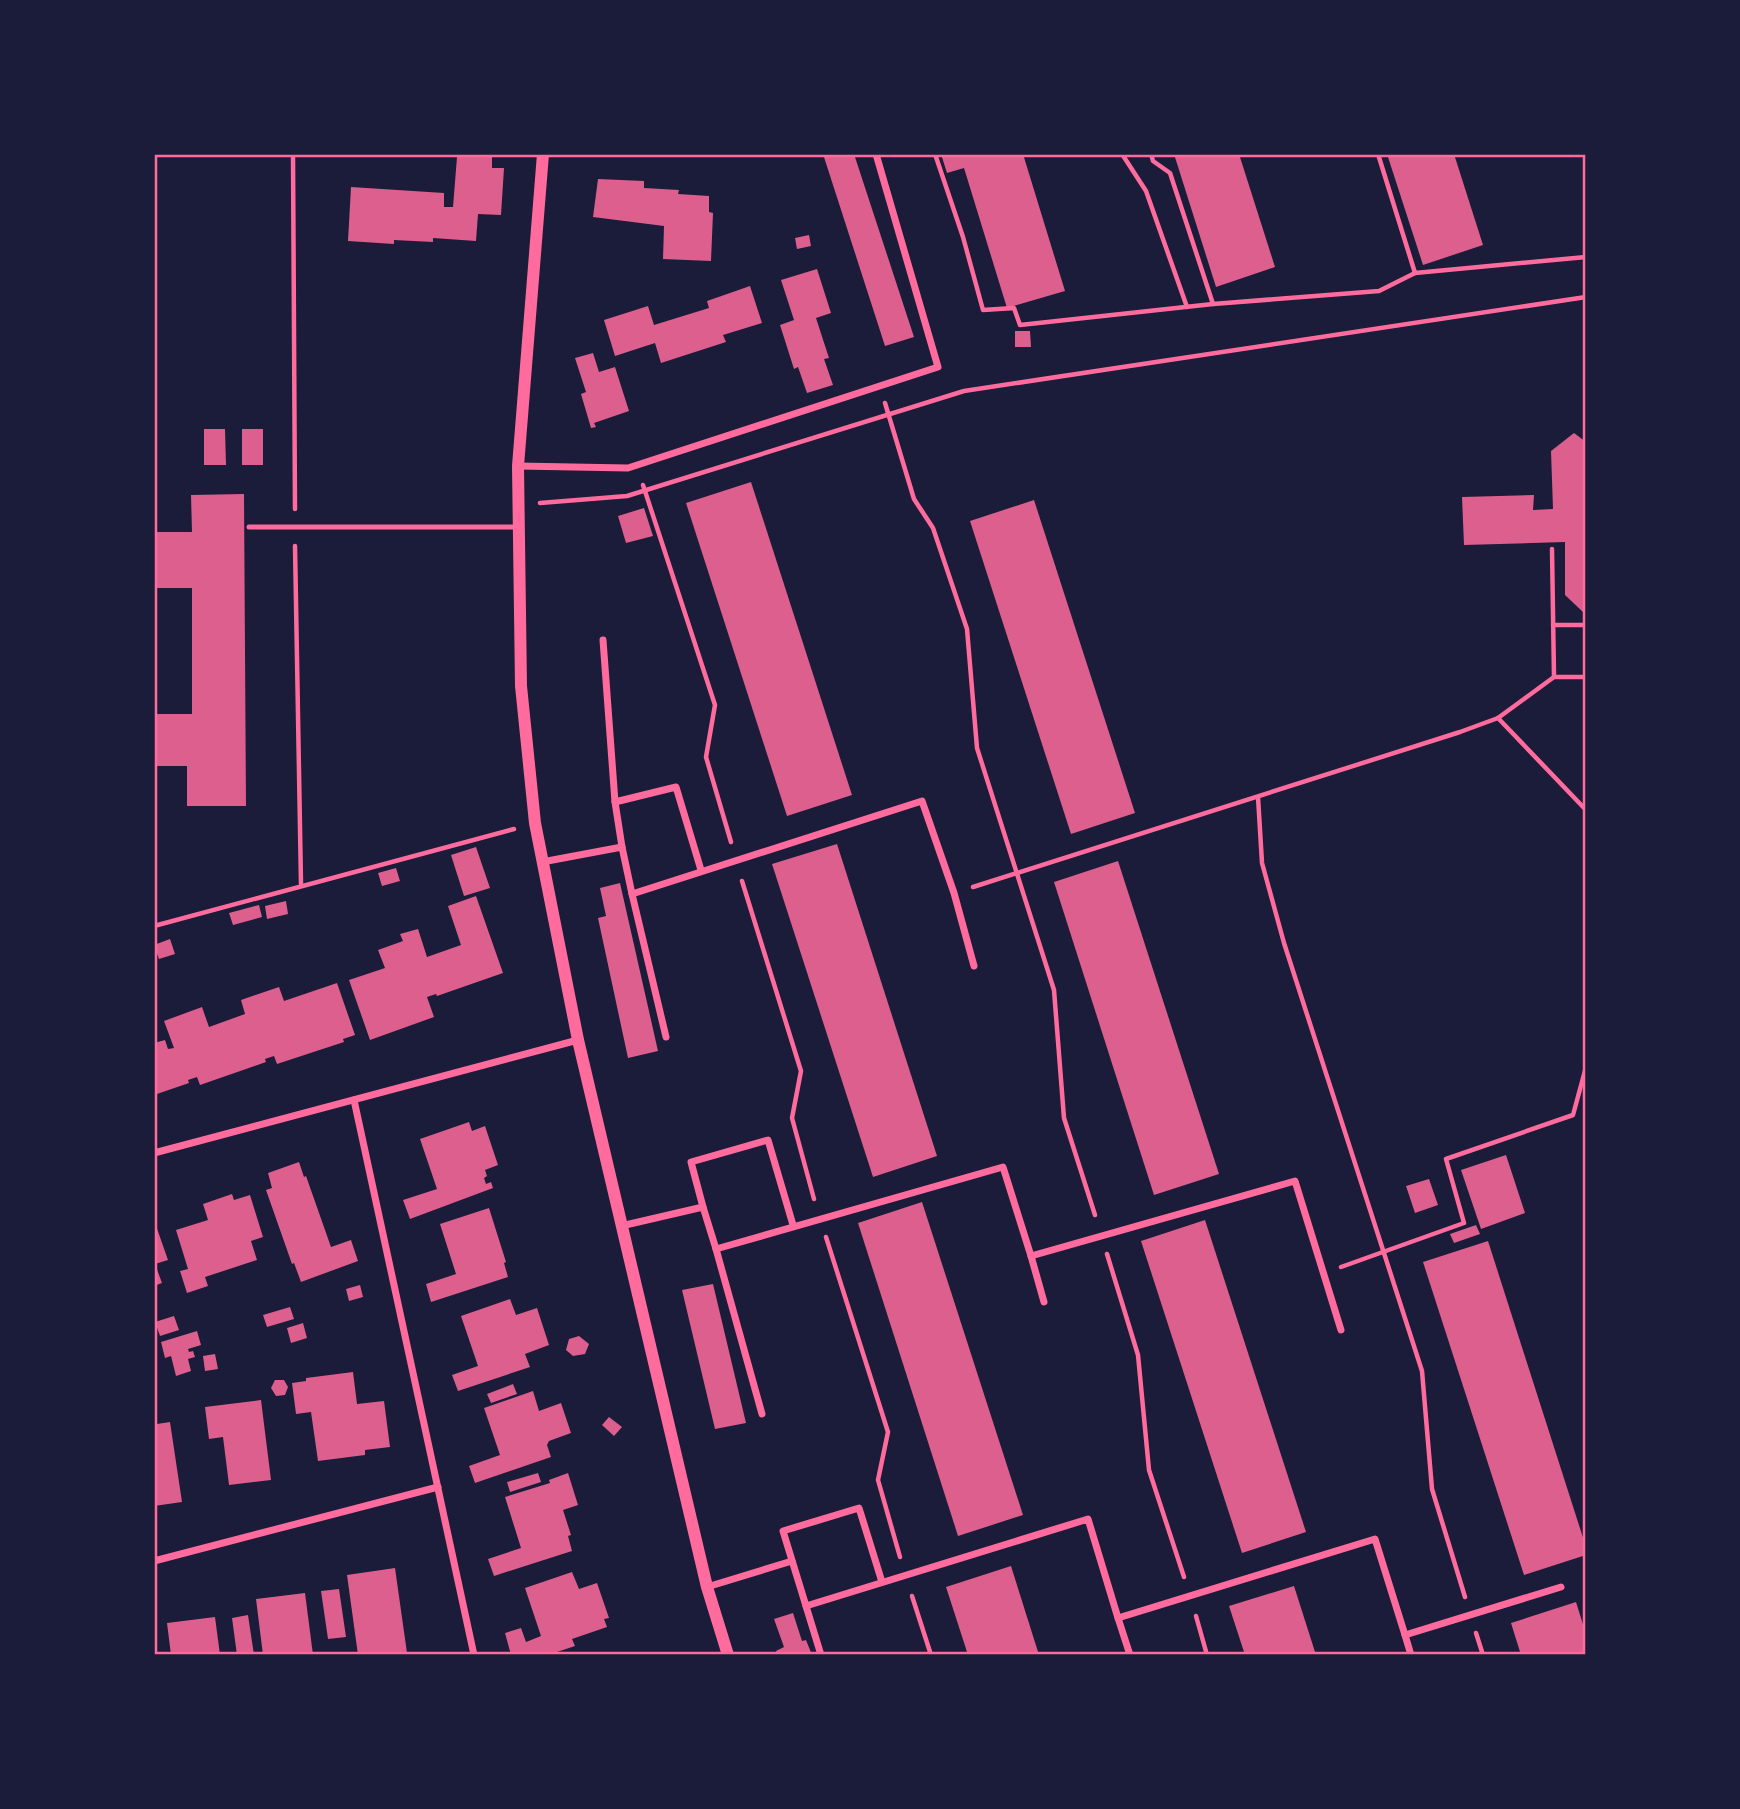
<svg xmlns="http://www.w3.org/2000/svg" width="1740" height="1809" viewBox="0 0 1740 1809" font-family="'PT Sans Narrow',sans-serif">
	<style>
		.building { fill: #dd5f8e }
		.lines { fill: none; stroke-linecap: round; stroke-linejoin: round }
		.path { stroke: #ff6b9d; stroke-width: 4.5 }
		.service { stroke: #ff6b9d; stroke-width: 5 }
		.minor { stroke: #ff6b9d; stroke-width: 7 }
		.tertiary { stroke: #ff6b9d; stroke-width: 12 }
		.neatline { fill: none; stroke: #ff6b9d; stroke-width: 2.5 }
	</style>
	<rect width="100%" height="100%" fill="#1b1b3a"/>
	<g class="building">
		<polygon points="449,154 492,156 492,168 504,168 501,215 478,214 476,241 433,238 433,242 394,240 394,244 348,241 351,187 444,193 444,207 453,207 457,157 449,156"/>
		<polygon points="823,154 854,154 914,337 885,346"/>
		<polygon points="941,154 1023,154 1065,291 1007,308 964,168 947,173"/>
		<polygon points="1174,154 1239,154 1275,267 1216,287"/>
		<polygon points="1387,154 1454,154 1483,245 1423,265"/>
		<polygon points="598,179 644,181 644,188 679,190 678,194 709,196 709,212 713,213 711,261 663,259 664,226 593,217"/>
		<polygon points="809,235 811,246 797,249 795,238"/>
		<polygon points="817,269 831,313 816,318 829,358 824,359 833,385 807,393 798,367 794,369 780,325 794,320 781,280"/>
		<polygon points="750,286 762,323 723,335 726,342 661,363 655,343 615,356 604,320 648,306 654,325 709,308 707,301"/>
		<polygon points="1015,331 1030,331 1031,347 1015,347"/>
		<polygon points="593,353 599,372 615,367 629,411 594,423 596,427 591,428 581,394 586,392 575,358"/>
		<polygon points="204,429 225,429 226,465 204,465"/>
		<rect x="242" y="429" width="21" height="36"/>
		<polygon points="1574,433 1586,442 1586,610 1583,612 1565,595 1565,542 1464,545 1462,497 1534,495 1533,510 1553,509 1551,451"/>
		<polygon points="751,482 852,795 787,816 686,503"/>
		<polygon points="244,494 246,806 187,806 187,766 154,766 154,714 192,714 192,588 154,588 154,532 192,532 191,495"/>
		<polygon points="1034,500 1135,813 1071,834 970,521"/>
		<polygon points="644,508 653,536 626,543 618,516"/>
		<polygon points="837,844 937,1156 873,1177 772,864"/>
		<polygon points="476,847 490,888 464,896 451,855"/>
		<polygon points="1118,861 1219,1174 1154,1195 1054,882"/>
		<polygon points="396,868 400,881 382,886 378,873"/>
		<polygon points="620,883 658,1051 628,1058 598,918 606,916 600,888"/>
		<polygon points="476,896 503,973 437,996 436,994 427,997 434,1017 370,1040 349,980 385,968 378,950 403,941 400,934 418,929 427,957 461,945 448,906"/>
		<polygon points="286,901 288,914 267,919 265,906"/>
		<polygon points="259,905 262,917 233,925 229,913"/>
		<polygon points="170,939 175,954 159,959 154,945"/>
		<polygon points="337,983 355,1035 343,1039 344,1042 277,1064 274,1056 265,1059 266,1062 200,1085 197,1077 188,1080 189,1083 154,1095 154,1043 165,1040 168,1049 174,1048 164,1021 202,1007 209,1027 245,1014 241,1000 279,987 284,1001"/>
		<polygon points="469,1122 472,1131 485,1126 498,1165 485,1170 487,1176 484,1178 486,1184 491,1182 493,1188 410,1219 403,1200 437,1189 420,1139"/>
		<polygon points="1506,1155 1525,1213 1481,1229 1461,1170"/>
		<polygon points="299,1162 304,1177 306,1176 331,1247 351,1240 358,1261 301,1282 294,1263 292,1264 266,1190 272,1188 268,1173"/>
		<polygon points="1429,1179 1438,1205 1415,1213 1406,1186"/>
		<polygon points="232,1194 234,1200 250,1195 263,1237 251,1241 257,1260 205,1277 208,1286 187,1293 180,1271 188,1269 176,1230 208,1220 203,1204"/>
		<polygon points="922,1202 1023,1515 958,1536 858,1223"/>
		<polygon points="489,1208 506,1262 504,1263 508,1277 431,1302 426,1284 456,1274 440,1224"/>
		<polygon points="154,1220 168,1260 155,1264 162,1283 154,1286"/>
		<polygon points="1205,1220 1306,1532 1242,1553 1141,1241"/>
		<polygon points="1476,1225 1480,1234 1454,1243 1450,1234"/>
		<polygon points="1488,1241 1586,1547 1586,1555 1524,1575 1423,1262"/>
		<polygon points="713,1284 746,1423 715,1429 682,1290"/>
		<polygon points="360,1285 363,1297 349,1301 346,1289"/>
		<polygon points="510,1299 516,1315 537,1308 549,1345 525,1354 530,1367 458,1391 452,1375 478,1366 461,1316"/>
		<polygon points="290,1307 294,1319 267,1327 263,1315"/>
		<polygon points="174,1316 179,1330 160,1336 155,1322"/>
		<polygon points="303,1323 307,1338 291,1343 287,1328"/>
		<polygon points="197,1331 201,1345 188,1349 189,1352 193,1351 195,1357 188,1359 191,1371 176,1376 171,1356 165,1358 161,1342"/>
		<polygon points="579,1336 589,1344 585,1354 573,1356 566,1350 569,1339"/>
		<polygon points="215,1354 218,1369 205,1371 203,1356"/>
		<polygon points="353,1372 357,1404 384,1401 390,1447 365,1450 365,1455 318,1461 311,1412 296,1414 292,1383 306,1381 306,1378"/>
		<polygon points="275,1380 284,1380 288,1387 285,1395 276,1396 271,1388"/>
		<polygon points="513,1384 517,1394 491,1403 487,1394"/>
		<polygon points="533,1391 539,1411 561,1403 571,1433 549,1441 547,1445 551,1457 475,1483 469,1466 500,1455 484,1408"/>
		<polygon points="261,1400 271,1480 229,1485 223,1437 209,1439 205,1407"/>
		<polygon points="154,1415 157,1424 170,1422 182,1502 154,1506"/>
		<polygon points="609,1417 622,1427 614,1436 602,1425"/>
		<polygon points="538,1473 541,1482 510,1492 507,1482"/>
		<polygon points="568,1473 578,1505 563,1510 571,1535 568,1536 572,1551 494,1576 488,1559 521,1548 505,1497 550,1483 549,1480"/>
		<polygon points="1011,1566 1039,1655 968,1655 946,1587"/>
		<polygon points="395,1568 407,1653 358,1655 347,1575"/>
		<polygon points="572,1572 579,1589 597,1583 609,1618 604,1619 607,1627 572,1639 575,1646 548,1655 544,1653 537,1655 511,1655 505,1633 521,1628 526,1642 541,1636 525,1588"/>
		<polygon points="1294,1586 1316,1655 1245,1655 1229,1606"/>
		<polygon points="339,1589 346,1637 328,1639 321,1591"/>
		<polygon points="305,1593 313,1655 263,1655 256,1599"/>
		<polygon points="1576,1602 1586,1634 1586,1655 1521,1655 1511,1623"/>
		<polygon points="793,1613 802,1641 806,1640 812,1655 777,1655 776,1651 784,1647 774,1619"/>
		<polygon points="248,1615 254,1655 237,1655 232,1618"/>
		<polygon points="215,1617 220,1655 171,1655 167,1623"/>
	</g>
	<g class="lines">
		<g class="path">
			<polyline points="293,154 295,509"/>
			<polyline points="935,154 963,237 983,310 1014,308 1020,325 1213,304"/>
			<polyline points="1122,154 1146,191 1187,307"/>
			<polyline points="1151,154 1153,161 1170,173 1213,304 1379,291 1415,273"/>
			<polyline points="1378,154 1415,273 1586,257"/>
			<polyline points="885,403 914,499 933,528 967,629 977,748 1054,990 1064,1118 1095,1215"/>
			<polyline points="643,485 715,705 706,757 731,842"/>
			<polyline points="540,503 627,496 964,391 1586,297"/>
			<polyline points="295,546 301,884"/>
			<polyline points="1552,549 1554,677"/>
			<polyline points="1553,625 1586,625"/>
			<polyline points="1498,718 1586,810"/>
			<polyline points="1258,797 1262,863 1284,943 1422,1371 1432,1489 1465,1597"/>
			<polyline points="742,881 801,1071 792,1118 814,1199"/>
			<polyline points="973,887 1460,732 1498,718 1554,677 1586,677"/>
			<polyline points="154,926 514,829"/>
			<polyline points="826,1237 888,1432 878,1480 900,1557"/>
			<polyline points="1107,1254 1138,1355 1149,1470 1184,1577"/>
			<polyline points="1341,1267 1464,1223 1446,1159 1573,1115 1586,1067"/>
			<polyline points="912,1596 931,1655"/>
			<polyline points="1196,1616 1207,1655"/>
			<polyline points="1476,1633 1483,1655"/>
		</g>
		<polyline class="service" points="249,527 517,527"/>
		<g class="minor">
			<polyline points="518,466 628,468 938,367 876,154"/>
			<polyline points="603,640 615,802 622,847"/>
			<polyline points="615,802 676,787 701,870"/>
			<polyline points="542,862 622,847 632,894 922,801 954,893 974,966"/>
			<polyline points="632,894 666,1037"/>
			<polyline points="354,1100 474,1655"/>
			<polyline points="154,1153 578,1040"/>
			<polyline points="703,1207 691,1162 768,1140 793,1225"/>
			<polyline points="621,1226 703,1207 716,1249 1003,1167 1031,1256 1295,1181 1341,1330"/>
			<polyline points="716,1249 762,1414"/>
			<polyline points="1031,1256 1044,1302"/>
			<polyline points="154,1561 438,1487"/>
			<polyline points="707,1587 792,1561"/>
			<polyline points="806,1606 1088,1519 1118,1618 1375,1539 1405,1635 1561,1587"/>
			<polyline points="1118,1618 1130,1655"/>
			<polyline points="1405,1635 1411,1655"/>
			<polyline points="821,1655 783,1531 859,1508 882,1582"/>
		</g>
		<polyline class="tertiary" points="543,154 518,466 521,686 535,823 578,1040 707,1587 728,1655"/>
	</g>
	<rect width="1740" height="1809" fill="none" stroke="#1b1b3a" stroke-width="312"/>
	<rect x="156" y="156" width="1428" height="1497" class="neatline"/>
</svg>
